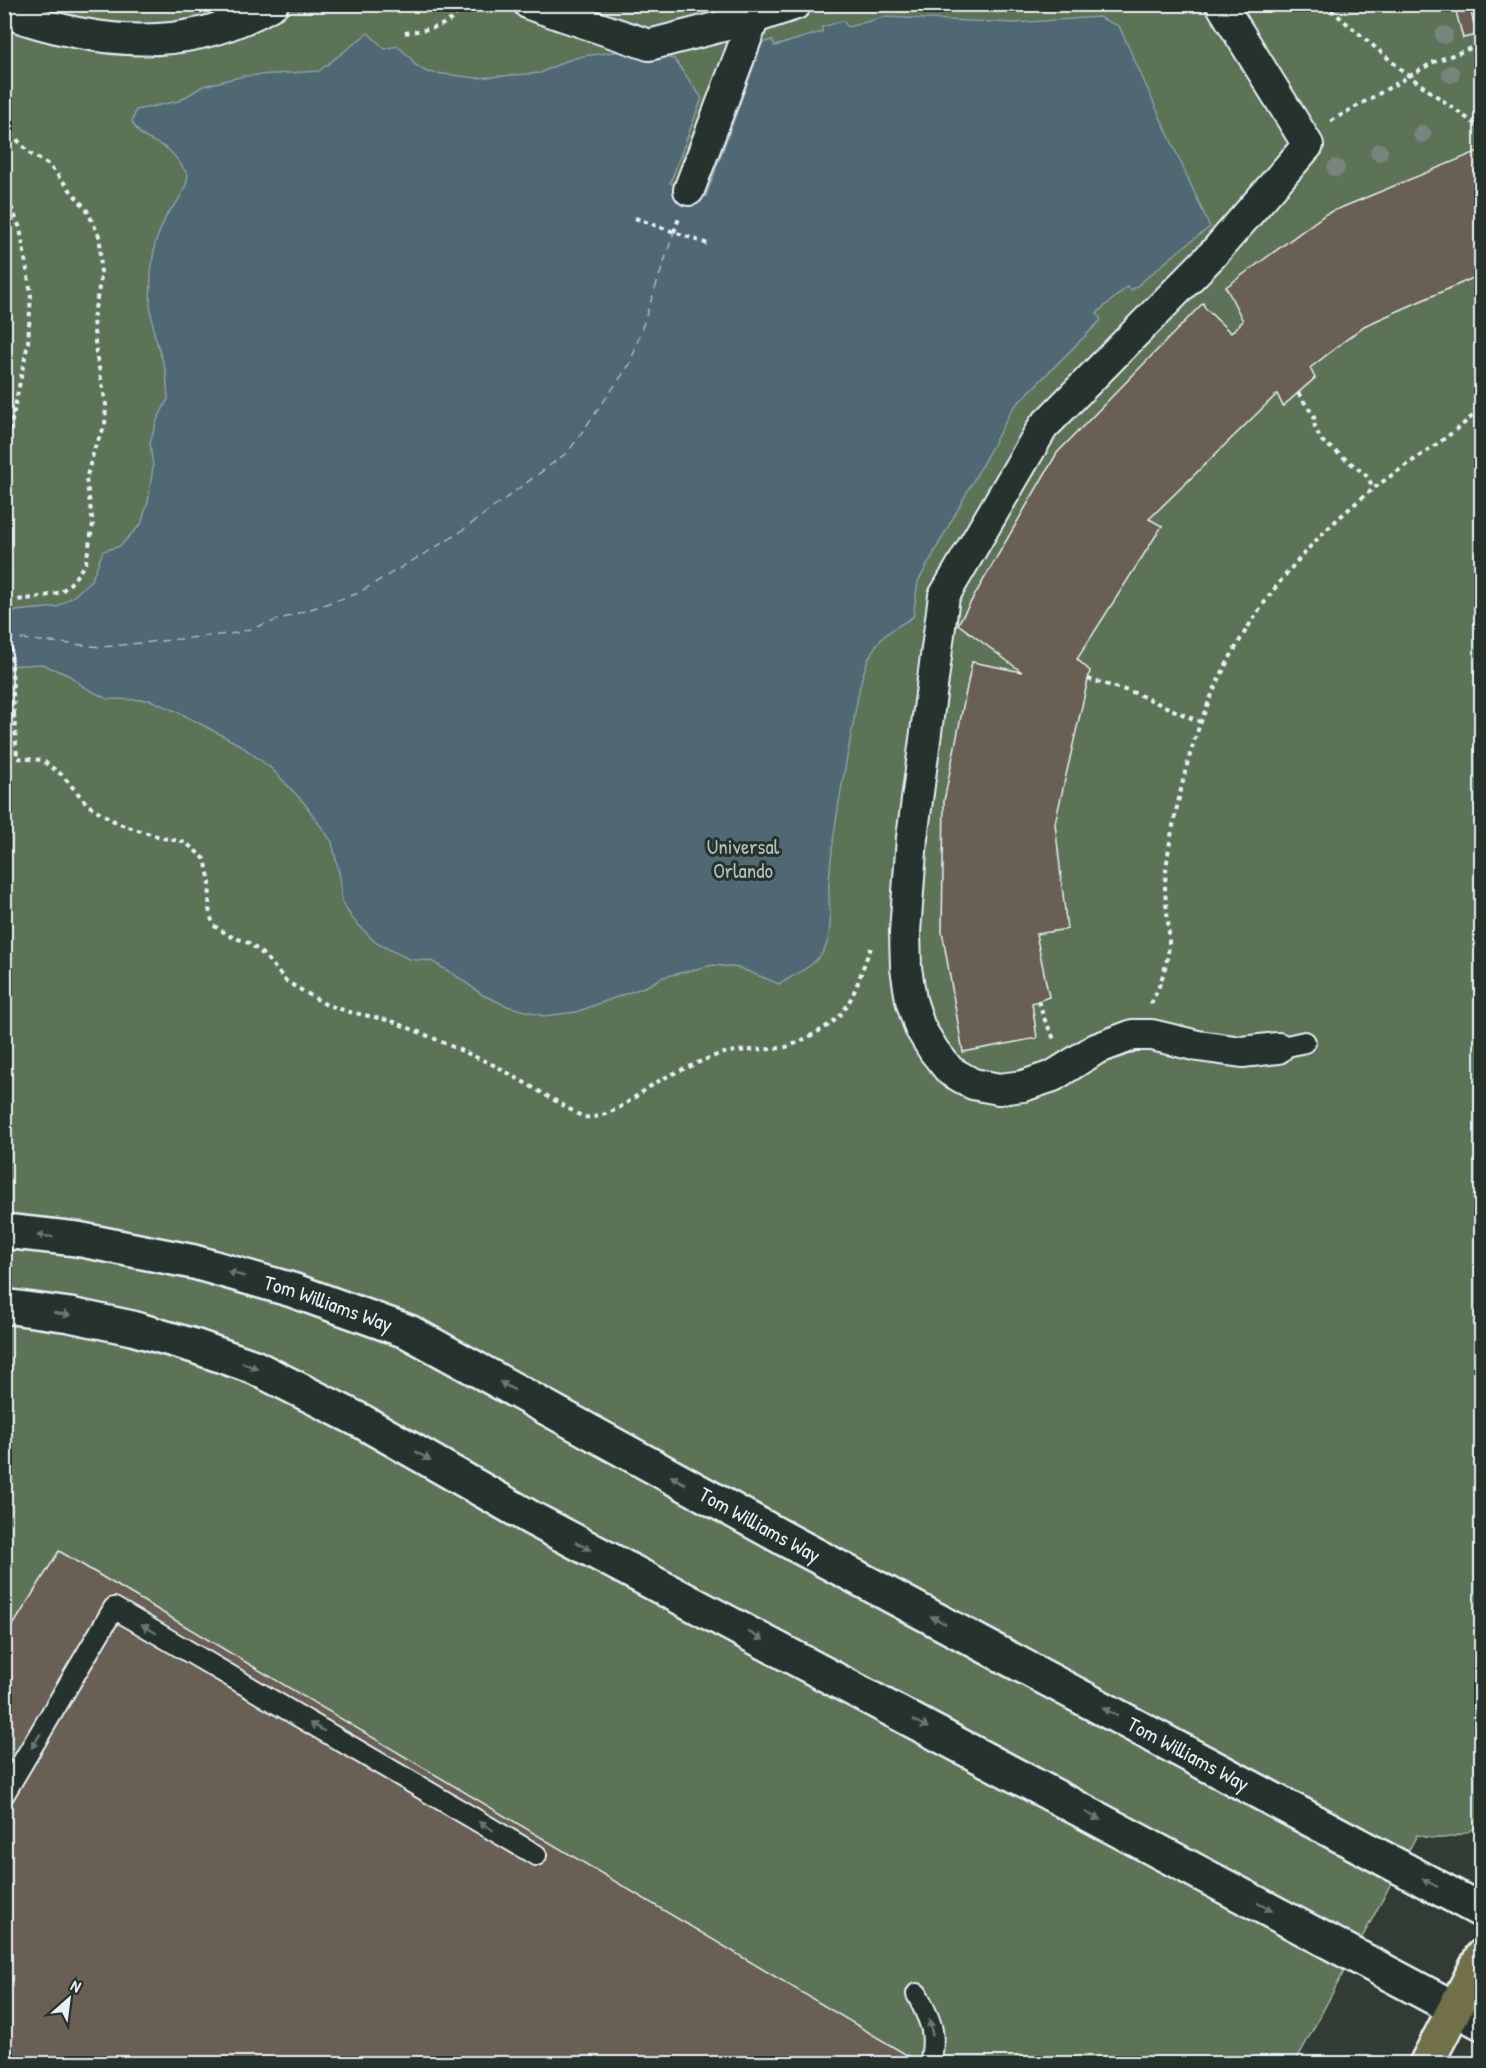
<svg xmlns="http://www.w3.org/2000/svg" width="1486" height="2068" viewBox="0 0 1486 2068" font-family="'Patrick Hand',sans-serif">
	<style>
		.green { fill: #5c7357; stroke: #a2b2a8; stroke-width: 1.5 }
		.water { fill: #4f6773; stroke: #8c9ea8; stroke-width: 1.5 }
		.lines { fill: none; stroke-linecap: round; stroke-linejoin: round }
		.ferry { stroke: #abbac3; stroke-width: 1.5; stroke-dasharray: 8 6; stroke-linecap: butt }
		.building { fill: #695f52; stroke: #e8f1f8; stroke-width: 1.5 }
		.service-casing { stroke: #e8f1f8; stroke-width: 24 }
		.pedestrian-casing { stroke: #e8f1f8; stroke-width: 34 }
		.tertiary-casing { stroke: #e8f1f8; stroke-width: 38 }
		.primary-casing { stroke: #e8f1f8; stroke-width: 38 }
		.path { stroke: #e8f1f8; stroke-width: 4; stroke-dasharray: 4.5 4.5; stroke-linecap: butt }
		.service { stroke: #26332d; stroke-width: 20 }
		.pedestrian { stroke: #26332d; stroke-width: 30 }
		.tertiary { stroke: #26332d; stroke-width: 33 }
		.primary { stroke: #71704a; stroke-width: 33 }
		.path-bridge { stroke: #e8f1f8; stroke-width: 4; stroke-dasharray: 4.5 4.5; stroke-linecap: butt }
		.tree { fill: #78847d }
		.oneway { fill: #6a7674 }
		.labels { text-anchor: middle; stroke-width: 6; stroke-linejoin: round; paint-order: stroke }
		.park-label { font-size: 21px; fill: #b0bfb8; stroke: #26332d }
		.street-label { font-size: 21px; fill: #e8f1f8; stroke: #26332d }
	</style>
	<rect width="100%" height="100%" fill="#333c34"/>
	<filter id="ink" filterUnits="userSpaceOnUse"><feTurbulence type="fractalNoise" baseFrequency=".0167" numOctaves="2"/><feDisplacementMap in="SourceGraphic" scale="12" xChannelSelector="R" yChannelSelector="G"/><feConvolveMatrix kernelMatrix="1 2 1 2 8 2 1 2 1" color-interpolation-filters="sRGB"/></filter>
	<g filter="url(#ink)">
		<path class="green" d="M4,5H1481V1824C1464,1837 1438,1842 1417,1835L1295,2063H5Z"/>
		<path class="water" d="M884,17L1014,23L1098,17L1119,26L1210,227L1181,249L1132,290L1127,287L1097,313L1101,320L1013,408L918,582L913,617C900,625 887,631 877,644C859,669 857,706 851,736C842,784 833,831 829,880C827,901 835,927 825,948C818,964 795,975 779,984L740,968L713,965L663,977L647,986L576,1012L544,1016L507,1006L483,995L455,975L431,961L409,959L376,943L352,918L342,902L340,877L332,842L305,804L272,769L240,745L178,712L150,700L107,699L84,687L70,676L42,664L5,666V612L57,607L75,595L92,579L103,551L120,546L141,524L148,502L153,467L150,443L157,420L168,399L166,372L154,333L150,305L151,272L155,243L167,214L178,201L186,185L188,175C181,165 176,155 166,148C148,137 144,142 132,122L136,110L179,101L203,86L244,76L319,71L368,33L385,49L397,46L410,57L414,64L427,72L477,78L540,73L566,61L583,56L630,50L674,59L702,98L670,183L706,196L762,43L772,40L775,46L822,32V27L843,21L848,27Z"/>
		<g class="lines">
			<polyline class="ferry" points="21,639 102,647 238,633 356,594 456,535 568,452 630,364 674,232"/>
		</g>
		<g class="building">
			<polygon points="1454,4 1469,4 1477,35 1463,38"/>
			<polygon points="1469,4 1482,4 1482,34 1477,35"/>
			<polygon points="1481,150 1482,274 1364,326 1310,368 1315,378 1283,406 1277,394 1149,519 1162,526 1077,659 1090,671 1055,823 1067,929 1036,934 1049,997 1032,1003 1037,1038 963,1052 942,931 944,801 972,662 1022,672 958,624 1057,453 1203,303 1205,308 1231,333 1243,321 1226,287 1326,214"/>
			<polygon points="59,1551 922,2064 4,2064 4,1640"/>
		</g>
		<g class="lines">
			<defs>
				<g id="service">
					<polyline points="1278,1048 1305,1042"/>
					<polyline points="4,1794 114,1608 536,1855"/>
					<path d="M917,1994C931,2022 937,2032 930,2064"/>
				</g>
				<g id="pedestrian">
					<polyline points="529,4 649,45 754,18"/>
					<polyline points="1221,4 1308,145 1213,254 1043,427 944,596 912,838 905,932 906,968 911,1000 920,1028 934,1051 950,1071 973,1084 999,1089 1023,1086 1053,1076 1096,1049 1133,1035 1152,1035 1198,1046 1242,1052 1278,1048"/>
					<path d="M4,12C96,45 186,55 273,4"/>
					<polyline points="689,190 754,18 796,4"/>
				</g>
				<g id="tertiary">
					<path id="s1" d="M4,1231L77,1239L194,1262L292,1290L409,1332L785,1539L1482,1911"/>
					<polyline points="4,1306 70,1315 132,1328 194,1346 254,1367 363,1422 531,1518 1482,2023"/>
				</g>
				<polyline id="primary" points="1426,2064 1482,1956"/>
			</defs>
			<use href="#service" class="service-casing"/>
			<use href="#pedestrian" class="pedestrian-casing"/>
			<use href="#tertiary" class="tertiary-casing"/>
			<use href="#primary" class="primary-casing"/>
			<g class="path">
				<polyline points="1324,4 1409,76 1482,129"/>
				<path d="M405,33C428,29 452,28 463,4"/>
				<polyline points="4,68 9,47"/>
				<polyline points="4,116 12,134 29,153 49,165 87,210 100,238 101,277 93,319 96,353 106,404 105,426 95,447 86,479 93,524 86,562 73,581 61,592 41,597 17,600"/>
				<polyline points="1331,121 1434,62 1482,44"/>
				<polyline points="4,190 20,228 31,294 28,343 7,445 6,539"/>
				<polyline points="635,218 711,245"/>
				<polyline points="674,232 679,218"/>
				<polyline points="1298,393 1314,416 1315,428 1322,441 1365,474 1374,488"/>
				<polyline points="1088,679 1135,693 1200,722"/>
				<path d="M14,714L17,758L42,760L62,775L88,805L119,824L163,838L185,842L205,859L210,882L209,909L213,925L230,936L249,943L265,956L286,981L325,1004L350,1012L392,1021L433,1038L498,1067L583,1117C613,1120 634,1095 659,1081C675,1072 693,1065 709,1058C734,1047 760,1052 786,1047C797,1044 826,1028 834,1021C855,1003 860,971 871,948"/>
				<polyline points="1038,1001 1044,1018 1054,1039"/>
				<path d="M1151,1004C1162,982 1170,958 1169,934C1168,917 1165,901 1165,884C1167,849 1175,815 1183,781C1210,665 1280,562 1373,489C1408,462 1450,439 1482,407"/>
			</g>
			<use href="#service" class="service"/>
			<use href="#pedestrian" class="pedestrian"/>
			<use href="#tertiary" class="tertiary"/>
			<use href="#primary" class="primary"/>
			<polyline class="path-bridge" points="6,539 14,714"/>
		</g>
		<g class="tree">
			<circle cx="1444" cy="35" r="9"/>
			<circle cx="1451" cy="74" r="9"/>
			<circle cx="1422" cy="134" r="9"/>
			<circle cx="1379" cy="152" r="9"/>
			<circle cx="1336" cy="168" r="9"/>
		</g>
		<defs><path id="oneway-solid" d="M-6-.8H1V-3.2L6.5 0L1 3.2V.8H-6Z" transform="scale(1.5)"/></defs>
		<g class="oneway">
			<use href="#oneway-solid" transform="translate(45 1236) rotate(-173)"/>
			<use href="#oneway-solid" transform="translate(236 1274) rotate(-164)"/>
			<use href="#oneway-solid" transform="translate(62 1314) rotate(9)"/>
			<use href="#oneway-solid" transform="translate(250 1366) rotate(22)"/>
			<use href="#oneway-solid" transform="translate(507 1386) rotate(-151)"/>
			<use href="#oneway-solid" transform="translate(423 1456) rotate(30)"/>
			<use href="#oneway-solid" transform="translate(678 1480) rotate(-151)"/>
			<use href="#oneway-solid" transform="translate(583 1546) rotate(28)"/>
			<use href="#oneway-solid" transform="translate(938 1620) rotate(-152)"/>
			<use href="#oneway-solid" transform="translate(149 1629) rotate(-150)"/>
			<use href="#oneway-solid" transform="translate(756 1636) rotate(28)"/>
			<use href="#oneway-solid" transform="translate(1110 1712) rotate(-152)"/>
			<use href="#oneway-solid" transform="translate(921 1724) rotate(28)"/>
			<use href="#oneway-solid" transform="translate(317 1727) rotate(-150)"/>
			<use href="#oneway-solid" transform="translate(36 1741) rotate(121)"/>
			<use href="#oneway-solid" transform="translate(1093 1816) rotate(28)"/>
			<use href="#oneway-solid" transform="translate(486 1826) rotate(-150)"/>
			<use href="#oneway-solid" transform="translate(1430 1883) rotate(-152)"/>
			<use href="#oneway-solid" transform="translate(1265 1907) rotate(28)"/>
			<use href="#oneway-solid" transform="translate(931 2028) rotate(-101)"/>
		</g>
	</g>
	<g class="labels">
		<g class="park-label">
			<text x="743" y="854">Universal<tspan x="743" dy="24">Orlando</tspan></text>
		</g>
		<g class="street-label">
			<text dy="7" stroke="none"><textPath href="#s1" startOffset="333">Tom Williams Way</textPath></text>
			<text dy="7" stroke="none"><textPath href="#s1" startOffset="819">Tom Williams Way</textPath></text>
			<text dy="7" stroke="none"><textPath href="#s1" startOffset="1305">Tom Williams Way</textPath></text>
		</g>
	</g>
	<rect width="1486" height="2068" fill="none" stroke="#26332d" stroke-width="24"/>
	<rect x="12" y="12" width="1462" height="2044" fill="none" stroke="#e8f1f8" stroke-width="2" filter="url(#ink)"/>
	<g transform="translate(69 1999) rotate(28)" stroke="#26332d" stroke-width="4.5" paint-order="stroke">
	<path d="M0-4.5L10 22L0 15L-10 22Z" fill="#e8f1f8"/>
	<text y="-9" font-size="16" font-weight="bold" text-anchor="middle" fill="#e8f1f8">N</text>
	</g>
</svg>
